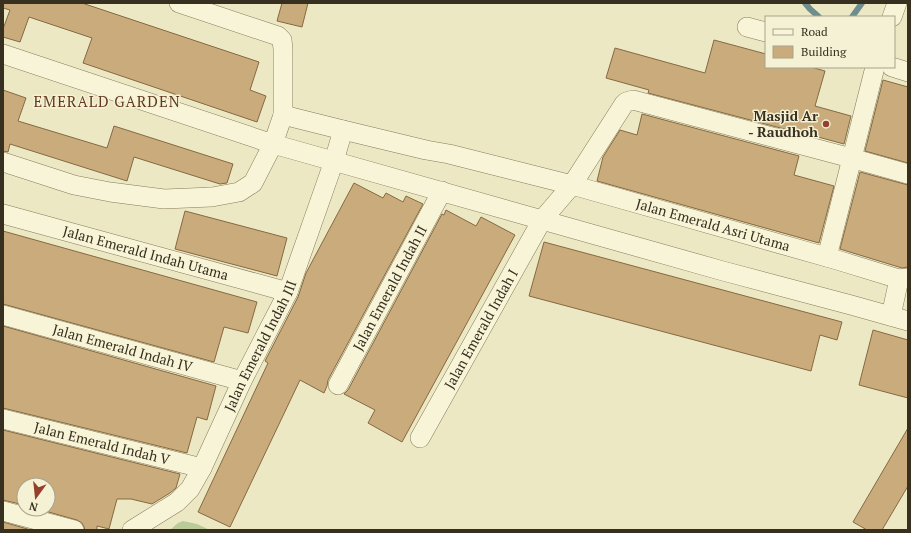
<svg xmlns="http://www.w3.org/2000/svg" width="911" height="533" viewBox="0 0 911 533" font-family="'PT Serif',serif">
	<style>
		.green { fill: #bbca99 }
		.lines { fill: none; stroke-linecap: round; stroke-linejoin: round }
		.stream { stroke: #6d8e8c; stroke-width: 6 }
		.building { fill: #c9ab7c; stroke: #856942 }
		.street-casing { stroke: #877b5b; stroke-width: 20 }
		.street { stroke: #f8f4d7; stroke-width: 19 }
		.poi-dot { fill: #94402d; stroke: #f4f1d4; stroke-width: 1.5 }
		.labels { text-anchor: middle; stroke-width: 3; stroke-linejoin: round; paint-order: stroke }
		.poi-label { font-size: 14px; font-weight: bold; fill: #372f1f; stroke: #f4f1d4; text-anchor: end }
		.street-label { font-size: 14px; fill: #372f1f; stroke: #f4f1d4 }
		.neighbourhood-label { font-size: 15px; letter-spacing: 1px; fill: #623a20; stroke: #f4f1d4 }
	</style>
	<rect width="100%" height="100%" fill="#ede8c4"/>
	<polygon class="green" points="183,521 197,524 210,530 170,530 178,523"/>
	<g class="lines">
		<g class="stream">
			<polyline points="805,3 810,9 819,17"/>
			<polyline points="852,17 862,3"/>
		</g>
	</g>
	<g class="building">
		<polygon points="3,3 82,3 259,62 250,90 266,96 257,122 83,63 92,38 29,17 20,42 3,37 3,29 10,10 3,8"/>
		<polygon points="282,3 308,3 302,27 277,21"/>
		<polygon points="714,40 766,54 766,67 811,67 825,71 815,106 851,116 844,144 807,134 807,135 648,93 649,90 606,78 615,48 705,73"/>
		<polygon points="883,80 908,87 908,163 865,151"/>
		<polygon points="3,90 26,98 18,121 107,148 114,126 233,164 227,183 220,184 134,157 127,181 10,144 8,152 3,151"/>
		<polygon points="642,114 799,156 794,175 834,186 819,243 597,181 603,157 620,130 637,135"/>
		<polygon points="860,172 908,185 908,267 902,268 840,249"/>
		<polygon points="354,183 383,198 386,193 403,202 406,196 423,204 328,380 327,386 324,393 300,380 230,527 198,512 268,363 265,361 298,297 306,273"/>
		<polygon points="446,210 476,226 481,217 515,235 402,442 368,423 375,410 344,394 348,390 442,214 444,215"/>
		<polygon points="185,211 287,238 277,276 175,249"/>
		<polygon points="3,231 257,302 248,333 224,327 214,362 3,304"/>
		<polygon points="544,242 842,322 837,340 820,335 811,371 529,296"/>
		<polygon points="3,326 216,386 207,420 197,417 187,453 3,408"/>
		<polygon points="873,330 908,340 908,398 859,385"/>
		<polygon points="908,428 908,486 882,530 867,530 853,522"/>
		<polygon points="3,430 180,474 176,488 170,493 152,504 131,499 117,499 109,529 97,526 97,530 85,530 84,527 82,523 77,520 38,509 48,509 48,485 24,485 24,505 3,500"/>
		<polygon points="3,522 31,530 3,530"/>
	</g>
	<g class="lines">
		<defs>
			<g id="street">
				<polyline points="892,17 897,3"/>
				<polyline points="747,27 766,32"/>
				<polyline points="3,54 273,144 283,115 283,49 282,40 278,36 179,3"/>
				<polyline points="892,67 908,72"/>
				<path id="s1" d="M283,115L343,130L426,150L449,154L572,185L837,260L899,279"/>
				<polyline points="3,162 74,185 110,192 164,199 212,197 239,192 253,183 273,144 723,271 851,305 908,321"/>
				<path id="s2" d="M3,214L288,292"/>
				<polyline points="827,257 875,67"/>
				<path id="s3" d="M3,315L242,381"/>
				<polyline points="891,316 899,279 908,278"/>
				<path id="s4" d="M338,385L442,191"/>
				<path id="s5" d="M3,419L202,468"/>
				<path id="s6" d="M420,438L542,220L572,185L624,104L626,102L633,100L851,158L908,174"/>
				<polyline points="3,511 74,530"/>
				<path id="s7" d="M132,530L177,502L190,489L202,468L242,381L288,292L334,161L343,130"/>
			</g>
		</defs>
		<use href="#street" class="street-casing"/>
		<use href="#street" class="street"/>
	</g>
	<circle class="poi-dot" cx="826" cy="124" r="4"/>
	<g class="labels">
		<g class="poi-label">
			<text x="818" y="121">Masjid Ar<tspan x="818" dy="16">- Raudhoh</tspan></text>
		</g>
		<g class="street-label">
			<text dy="5" stroke="none"><textPath href="#s1" startOffset="444">Jalan Emerald Asri Utama</textPath></text>
			<text dy="5" stroke="none"><textPath href="#s2" startOffset="148">Jalan Emerald Indah Utama</textPath></text>
			<text dy="5" stroke="none"><textPath href="#s4" startOffset="110">Jalan Emerald Indah II</textPath></text>
			<text dy="5" stroke="none"><textPath href="#s6" startOffset="125">Jalan Emerald Indah I</textPath></text>
			<text dy="5" stroke="none"><textPath href="#s7" startOffset="231">Jalan Emerald Indah III</textPath></text>
			<text dy="5" stroke="none"><textPath href="#s3" startOffset="124">Jalan Emerald Indah IV</textPath></text>
			<text dy="5" stroke="none"><textPath href="#s5" startOffset="102">Jalan Emerald Indah V</textPath></text>
		</g>
		<g class="neighbourhood-label">
			<text x="107" y="107">EMERALD GARDEN</text>
		</g>
	</g>
	<rect width="911" height="533" fill="none" stroke="#372f1f" stroke-width="8"/>
	<rect x="765" y="16" width="130" height="52" fill="#f4f1d4" stroke="#a8a38c"/>
	<rect x="773" y="29" width="20" height="6" fill="#f8f4d7" stroke="#a8a38c"/>
	<text x="801" y="36" font-size="12" fill="#372f1f">Road</text>
	<rect x="773" y="46" width="20" height="12" fill="#c9ab7c" stroke="#a8a38c"/>
	<text x="801" y="56" font-size="12" fill="#372f1f">Building</text>
	<g transform="translate(36 497) rotate(195)"><circle r="19" fill="#f4f1d4" stroke="#a8a38c"/>
	<path d="M0-3L7 15L0 10L-7 15Z" fill="#94402d"/>
	<text y="-6" font-size="11" font-weight="bold" text-anchor="middle" fill="#372f1f">N</text>
	</g>
</svg>
